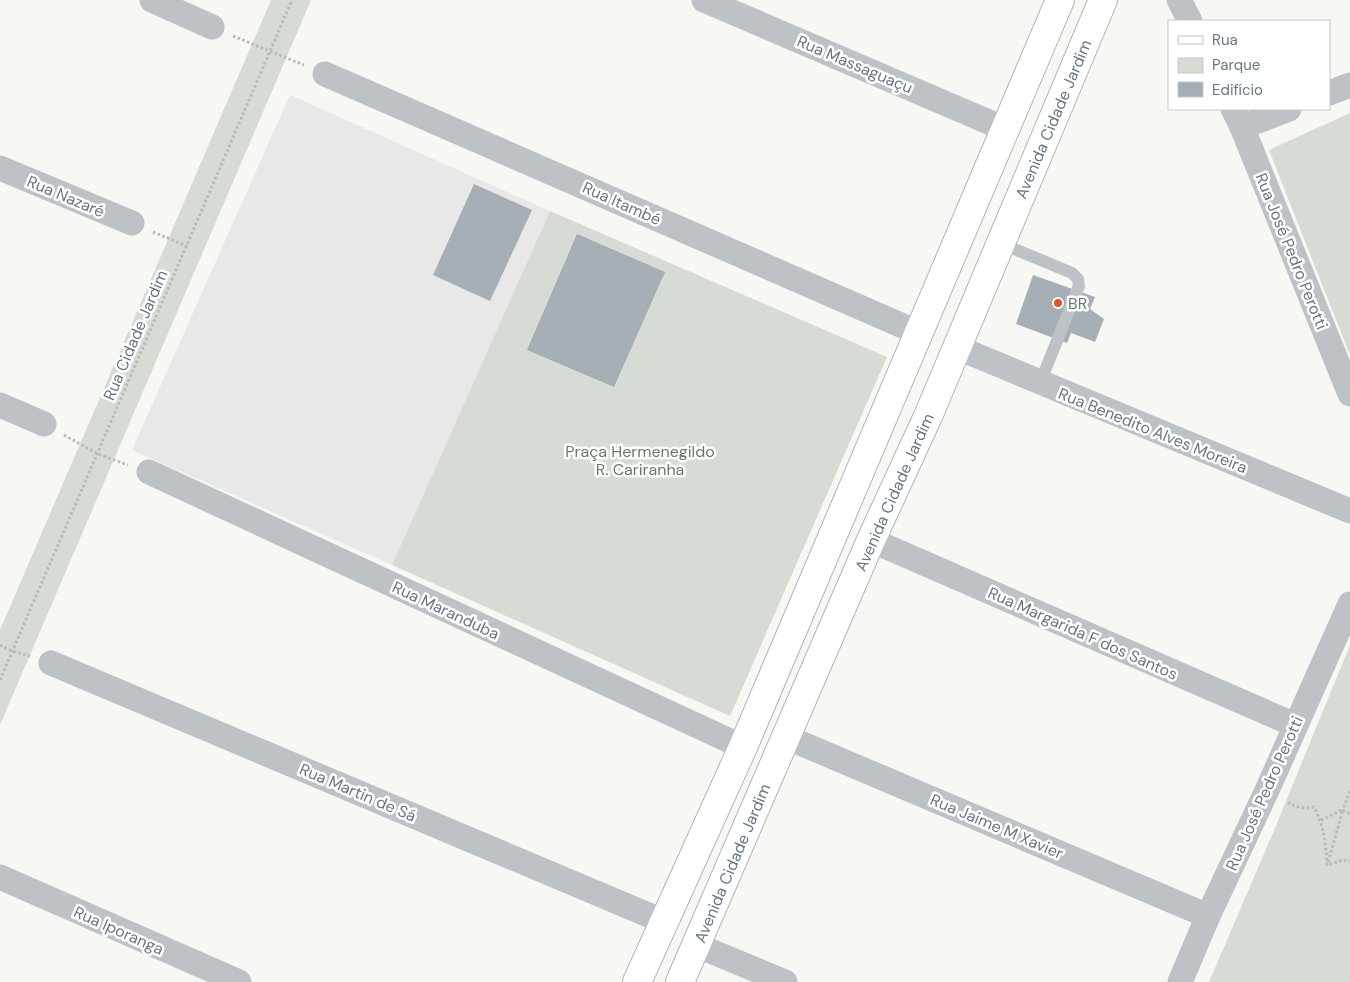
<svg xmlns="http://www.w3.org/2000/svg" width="1350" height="982" viewBox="0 0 1350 982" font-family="'DM Sans',sans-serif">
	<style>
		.built { fill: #e7e8e7 }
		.green { fill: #d6dbd3 }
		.building { fill: #a6afb5 }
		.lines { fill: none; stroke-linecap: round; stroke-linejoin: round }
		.secondary-casing { stroke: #b0b6ba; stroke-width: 30 }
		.path { stroke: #b8bbbe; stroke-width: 3; stroke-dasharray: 2.5 2.5; stroke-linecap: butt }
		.service { stroke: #bdc2c6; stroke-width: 12 }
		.minor { stroke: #bdc2c6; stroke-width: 25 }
		.secondary { stroke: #fff; stroke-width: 28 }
		.poi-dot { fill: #df542b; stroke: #fff; stroke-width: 2 }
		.labels { text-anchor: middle; stroke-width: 5; stroke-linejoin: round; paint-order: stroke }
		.street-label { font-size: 16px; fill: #667784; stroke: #fff }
		.poi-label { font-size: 16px; fill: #667784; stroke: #fff; text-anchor: start }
		.park-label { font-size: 16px; fill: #697b65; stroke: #fff }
	</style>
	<rect width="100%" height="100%" fill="#f7f7f3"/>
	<polygon class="built" points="290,95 550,211 392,565 132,450"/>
	<g class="green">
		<polygon points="271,0 311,0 0,725 0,630"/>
		<polygon points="1350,113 1350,355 1269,150"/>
		<polygon points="550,211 887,357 730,716 392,565"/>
		<polygon points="1350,645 1350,982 1209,982 1275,828"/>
	</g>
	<g class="building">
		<polygon points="474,184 532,210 490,301 433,275"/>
		<polygon points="577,234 665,272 614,387 527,350"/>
		<polygon points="1033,275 1095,297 1090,309 1104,319 1095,342 1071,333 1067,343 1016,324"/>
	</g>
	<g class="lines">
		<defs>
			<g id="secondary">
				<polyline points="637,982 743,747 1060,0"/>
				<polyline points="680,982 871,540 929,414 1103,0"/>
			</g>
		</defs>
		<use href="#secondary" class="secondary-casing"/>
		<g class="path">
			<polyline points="233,36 304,65"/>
			<polyline points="153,232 187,246"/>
			<polyline points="64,435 98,454 128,465"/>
			<polyline points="0,645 12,651 30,656"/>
			<polyline points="0,680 292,0"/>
			<polyline points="1350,791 1343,810 1350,814"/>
			<path d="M1288,802C1296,808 1304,809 1314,807C1324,826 1326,845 1327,865L1343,860L1350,861"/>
			<polyline points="1321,820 1342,810"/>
			<polyline points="1328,862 1343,810"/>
		</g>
		<polyline class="service" points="1000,243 1072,273 1078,279 1079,286 1040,383"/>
		<g class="minor">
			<polyline points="152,0 212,27"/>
			<polyline points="704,0 1005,129"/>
			<polyline points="1179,0 1190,21"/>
			<polyline points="325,74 919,333"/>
			<polyline points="1329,93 1350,85"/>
			<polyline points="1233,109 1242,127 1350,394"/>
			<polyline points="1242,127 1289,109"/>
			<polyline points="0,168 132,223"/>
			<polyline points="956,347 1350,511"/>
			<polyline points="0,405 44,424"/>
			<polyline points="149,472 743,747"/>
			<polyline points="871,540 1295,725"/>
			<polyline points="51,663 665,922"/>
			<polyline points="786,737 1208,916"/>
			<polyline points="0,877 239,982"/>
			<polyline points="696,945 785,982"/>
			<polyline points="1180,982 1208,916 1268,788 1350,604"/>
		</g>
		<use href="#secondary" class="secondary"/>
	</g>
	<circle class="poi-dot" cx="1058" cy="303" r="5"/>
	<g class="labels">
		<g class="street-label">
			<text transform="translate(855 64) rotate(23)" y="6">Rua Massaguaçu</text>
			<text transform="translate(1053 119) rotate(-67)" y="6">Avenida Cidade Jardim</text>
			<text transform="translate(66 196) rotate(23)" y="6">Rua Nazaré</text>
			<text transform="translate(622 203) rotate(24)" y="6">Rua Itambé</text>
			<text transform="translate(1292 251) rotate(68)" y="6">Rua José Pedro Perotti</text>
			<text transform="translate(135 335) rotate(-67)" y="6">Rua Cidade Jardim</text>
			<text transform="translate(1153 430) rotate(22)" y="6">Rua Benedito Alves Moreira</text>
			<text transform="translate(894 492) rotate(-66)" y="6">Avenida Cidade Jardim</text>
			<text transform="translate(446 610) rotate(25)" y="6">Rua Maranduba</text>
			<text transform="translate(1083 633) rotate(24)" y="6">Rua Margarida F dos Santos</text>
			<text transform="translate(358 792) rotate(23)" y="6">Rua Martin de Sá</text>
			<text transform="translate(1264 793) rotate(-66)" y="6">Rua José Pedro Perotti</text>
			<text transform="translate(997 826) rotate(23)" y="6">Rua Jaime M Xavier</text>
			<text transform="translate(732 863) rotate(-67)" y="6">Avenida Cidade Jardim</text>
			<text transform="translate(119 930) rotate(24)" y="6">Rua Iporanga</text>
		</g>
		<g class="poi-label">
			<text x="1068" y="309">BR</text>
		</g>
		<g class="park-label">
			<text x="640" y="457">Praça Hermenegildo<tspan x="640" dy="18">R. Cariranha</tspan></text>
		</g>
	</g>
	<rect x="1168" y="20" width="162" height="90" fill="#ffffff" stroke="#c2c9ce"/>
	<rect x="1178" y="36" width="25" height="8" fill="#ffffff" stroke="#c2c9ce"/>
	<text x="1212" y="45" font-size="15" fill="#667784">Rua</text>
	<rect x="1178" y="58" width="25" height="15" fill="#d6dbd3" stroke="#c2c9ce"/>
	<text x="1212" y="70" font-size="15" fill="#667784">Parque</text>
	<rect x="1178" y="82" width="25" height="15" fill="#a6afb5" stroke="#c2c9ce"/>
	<text x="1212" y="95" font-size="15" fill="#667784">Edifício</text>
</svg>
